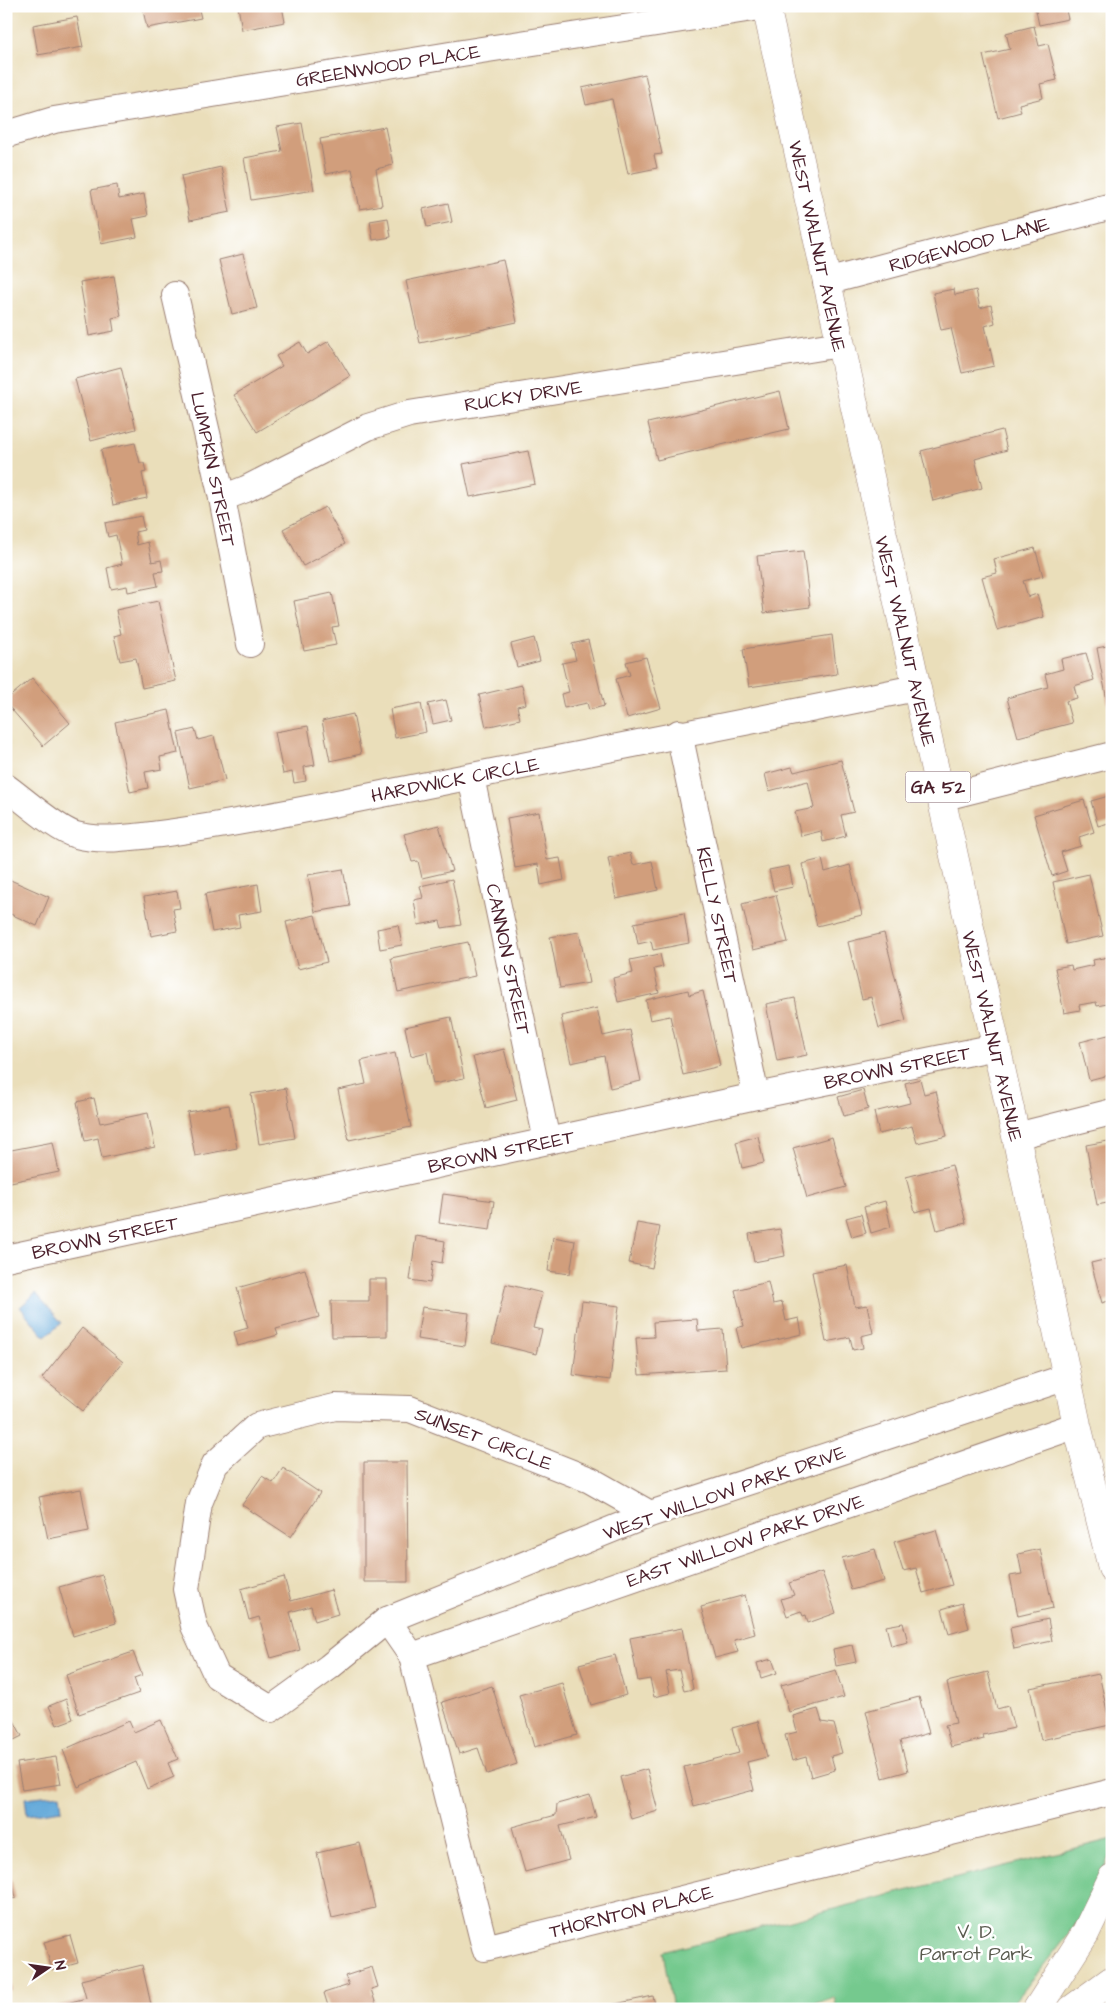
<svg xmlns="http://www.w3.org/2000/svg" width="1118" height="2015" viewBox="0 0 1118 2015" font-family="'Architects Daughter',sans-serif">
	<style>
		.green { fill: #74c98e; stroke: #5f745c }
		.water { fill: #64a9d9; stroke: #576482 }
		.building { fill: #d19e7c }
		.lines { fill: none; stroke-linecap: round; stroke-linejoin: round }
		.street-casing { stroke: #9a7e72; stroke-width: 28 }
		.primary-casing { stroke: #9a7e72; stroke-width: 29 }
		.street { stroke: #fff; stroke-width: 26 }
		.primary { stroke: #fff; stroke-width: 28 }
		.labels { text-anchor: middle; stroke-width: 5; stroke-linejoin: round; paint-order: stroke }
		.shield { fill: #fff; stroke: #80626b; stroke-width: 1 }
		.shield-label { font-size: 18px; font-weight: bold; fill: #4a1f2b }
		.street-label { font-size: 19px; fill: #4a1f2b; stroke: #fff }
		.park-label { font-size: 19px; fill: #595a4e; stroke: #fff }
	</style>
	<rect width="100%" height="100%" fill="#fff"/>
	<filter id="ink" filterUnits="userSpaceOnUse"><feTurbulence type="fractalNoise" baseFrequency=".02" numOctaves="2"/><feDisplacementMap in="SourceGraphic" scale="10" xChannelSelector="R" yChannelSelector="G"/><feConvolveMatrix kernelMatrix="1 2 1 2 8 2 1 2 1" color-interpolation-filters="sRGB"/></filter>
	<filter id="wash" filterUnits="userSpaceOnUse"><feTurbulence type="fractalNoise" baseFrequency=".0096" numOctaves="4" result="noise"/><feDisplacementMap in="SourceGraphic" scale="20" xChannelSelector="R" yChannelSelector="G"/><feGaussianBlur stdDeviation="1.12" result="paint"/><feColorMatrix in="noise" values="0 0 0 0 0 0 0 0 0 0 0 0 0 0 0 0 0 1.4 0 .05"/><feComposite in="paint" operator="in"/></filter>
	<g filter="url(#wash)">
		<rect width="100%" height="100%" fill="#eadeba"/>
		<polygon class="green" points="1112,1839 1112,1850 1081,1918 1009,2009 837,2009 834,1997 800,2009 673,2009 663,1952"/>
		<g class="water">
			<polygon points="36,1293 62,1323 45,1337 20,1307"/>
			<polygon points="60,1794 62,1810 27,1815 25,1798"/>
		</g>
		<g id="blocks">
			<g class="building">
				<polygon points="142,6 198,6 201,18 147,28"/>
				<polygon points="238,6 282,6 285,22 242,30"/>
				<polygon points="1035,6 1065,6 1068,19 1039,25"/>
				<polygon points="77,17 83,47 38,55 33,25"/>
				<polygon points="1034,26 1039,46 1048,44 1057,80 1040,84 1043,98 1019,104 1021,112 998,118 983,55 1010,49 1006,33"/>
				<polygon points="645,74 662,154 654,155 657,168 628,174 612,99 586,105 582,88"/>
				<polygon points="302,123 314,190 251,200 244,158 282,151 277,127"/>
				<polygon points="385,127 393,165 376,169 382,205 360,209 352,169 326,174 320,139"/>
				<polygon points="221,167 230,212 190,220 181,176"/>
				<polygon points="117,185 119,199 144,194 148,216 133,219 137,237 101,244 91,190"/>
				<polygon points="448,203 452,222 427,227 423,209"/>
				<polygon points="388,218 391,237 373,240 370,221"/>
				<polygon points="243,254 257,308 232,314 219,260"/>
				<polygon points="503,260 517,322 420,343 406,281"/>
				<polygon points="114,276 121,316 112,318 114,331 89,336 80,282"/>
				<polygon points="954,289 955,295 976,290 980,308 991,305 995,323 985,326 994,366 962,373 951,328 941,330 933,293"/>
				<polygon points="329,341 350,376 257,432 234,395 282,366 276,356 300,342 307,354"/>
				<polygon points="121,367 136,429 91,441 75,379"/>
				<polygon points="780,391 789,429 657,460 648,423"/>
				<polygon points="1002,430 1007,450 975,459 982,488 933,501 921,451"/>
				<polygon points="135,443 140,463 144,463 146,472 142,473 147,498 113,505 101,450"/>
				<polygon points="528,451 535,484 470,497 463,464"/>
				<polygon points="325,507 345,544 303,566 283,529"/>
				<polygon points="141,516 144,530 135,532 137,545 148,542 152,562 161,560 163,571 155,572 158,586 128,592 127,586 111,589 107,568 122,564 116,535 108,537 105,523"/>
				<polygon points="1035,548 1043,576 1023,581 1028,597 1037,594 1044,617 997,630 982,577 997,573 994,559"/>
				<polygon points="803,551 810,607 764,613 757,556"/>
				<polygon points="332,593 339,626 332,627 336,645 304,651 294,601"/>
				<polygon points="158,601 176,681 142,688 136,658 120,661 114,636 121,634 116,610"/>
				<polygon points="832,635 837,674 749,687 743,649"/>
				<polygon points="534,638 540,661 517,667 511,644"/>
				<polygon points="588,640 604,706 589,710 587,703 564,708 561,694 569,692 562,663 576,660 572,644"/>
				<polygon points="1112,645 1112,705 1108,706 1097,648"/>
				<polygon points="1086,653 1094,680 1074,686 1077,698 1066,701 1072,723 1018,737 1007,698 1048,687 1045,674 1063,669 1061,659"/>
				<polygon points="646,657 661,708 627,718 616,679 630,675 626,662"/>
				<polygon points="32,678 70,723 43,746 6,703 6,700"/>
				<polygon points="522,685 526,704 517,706 520,719 486,727 479,695"/>
				<polygon points="446,700 451,720 433,724 428,704"/>
				<polygon points="421,703 426,732 395,738 390,709"/>
				<polygon points="169,710 178,753 160,757 162,769 145,772 148,788 130,792 115,722"/>
				<polygon points="353,714 361,754 330,761 322,721"/>
				<polygon points="308,726 315,765 304,767 306,781 294,783 292,772 283,774 275,732"/>
				<polygon points="195,729 198,740 214,736 225,780 190,788 178,733"/>
				<polygon points="841,760 854,812 841,815 846,836 823,842 821,831 801,836 795,812 814,808 808,781 769,791 765,774 792,767 794,772"/>
				<polygon points="1112,795 1112,822 1098,826 1091,801"/>
				<polygon points="1084,800 1094,832 1079,837 1081,846 1061,852 1067,871 1052,876 1034,815"/>
				<polygon points="539,812 547,860 560,858 564,880 541,885 538,864 515,868 507,818"/>
				<polygon points="439,825 452,871 422,878 418,861 412,862 404,834"/>
				<polygon points="630,853 633,865 652,861 658,890 616,899 608,858"/>
				<polygon points="822,859 825,872 850,865 862,915 817,926 802,864"/>
				<polygon points="789,866 793,887 774,891 769,870"/>
				<polygon points="343,869 350,906 315,912 308,875"/>
				<polygon points="1089,874 1103,936 1066,944 1053,882"/>
				<polygon points="6,878 49,897 37,926 6,912"/>
				<polygon points="452,879 461,925 442,928 440,921 418,925 414,900 423,898 420,886"/>
				<polygon points="258,884 262,911 238,915 240,927 212,932 205,894"/>
				<polygon points="177,891 180,908 173,909 177,931 151,936 144,897"/>
				<polygon points="776,895 788,942 753,950 742,904"/>
				<polygon points="684,913 689,943 653,950 651,941 638,944 634,923"/>
				<polygon points="315,915 327,962 298,969 286,922"/>
				<polygon points="398,925 402,945 380,949 377,929"/>
				<polygon points="579,932 589,983 560,988 550,937"/>
				<polygon points="884,933 906,1021 879,1028 871,997 862,999 848,942"/>
				<polygon points="468,942 475,976 398,992 391,958"/>
				<polygon points="660,954 663,967 654,969 659,993 618,1002 613,978 633,973 630,960"/>
				<polygon points="1108,957 1112,976 1112,1003 1097,1006 1096,1002 1079,1005 1080,1010 1064,1013 1055,968 1071,965 1072,970 1094,965 1093,960"/>
				<polygon points="688,990 689,995 703,991 720,1066 683,1075 670,1016 650,1020 646,1000"/>
				<polygon points="795,998 807,1055 777,1061 766,1004"/>
				<polygon points="597,1008 603,1036 630,1030 641,1081 610,1088 604,1056 571,1063 561,1016"/>
				<polygon points="451,1017 464,1078 433,1084 427,1052 411,1056 405,1027"/>
				<polygon points="1112,1034 1112,1074 1089,1080 1080,1042"/>
				<polygon points="504,1049 517,1100 486,1108 473,1057"/>
				<polygon points="395,1053 411,1127 349,1140 338,1090 366,1084 361,1061"/>
				<polygon points="920,1079 924,1094 936,1091 947,1136 917,1143 912,1126 879,1134 874,1112 910,1103 905,1083"/>
				<polygon points="286,1088 295,1138 259,1144 251,1094"/>
				<polygon points="863,1090 868,1109 844,1116 838,1097"/>
				<polygon points="94,1098 100,1123 148,1113 155,1147 102,1158 98,1138 85,1141 77,1102"/>
				<polygon points="229,1105 237,1148 195,1156 187,1112"/>
				<polygon points="758,1136 764,1163 742,1168 736,1142"/>
				<polygon points="832,1137 846,1187 807,1198 793,1148"/>
				<polygon points="1108,1141 1112,1160 1112,1202 1097,1205 1086,1145"/>
				<polygon points="53,1142 59,1172 6,1183 6,1151"/>
				<polygon points="952,1165 966,1223 937,1230 931,1208 915,1212 906,1177"/>
				<polygon points="443,1194 494,1201 490,1230 439,1223"/>
				<polygon points="885,1201 891,1227 871,1233 864,1207"/>
				<polygon points="861,1214 866,1233 852,1237 846,1218"/>
				<polygon points="637,1223 660,1227 652,1268 629,1263"/>
				<polygon points="780,1229 785,1256 754,1262 749,1234"/>
				<polygon points="416,1236 445,1241 442,1263 433,1261 430,1283 410,1280"/>
				<polygon points="553,1237 575,1241 570,1274 548,1271"/>
				<polygon points="1112,1258 1112,1300 1102,1303 1091,1263"/>
				<polygon points="847,1265 855,1307 867,1305 873,1333 861,1336 863,1348 853,1350 850,1337 826,1342 812,1272"/>
				<polygon points="305,1269 319,1317 276,1329 278,1335 238,1346 234,1332 248,1328 237,1288"/>
				<polygon points="369,1279 387,1279 387,1336 332,1337 331,1301 369,1301"/>
				<polygon points="768,1282 773,1304 782,1302 786,1321 799,1318 802,1334 741,1348 736,1328 744,1326 735,1290"/>
				<polygon points="506,1284 542,1293 533,1328 542,1330 536,1354 492,1343"/>
				<polygon points="582,1301 619,1306 610,1380 573,1375"/>
				<polygon points="422,1307 469,1313 465,1346 417,1339"/>
				<polygon points="697,1319 698,1331 723,1329 726,1369 639,1375 636,1338 654,1337 653,1322"/>
				<polygon points="82,1328 123,1362 83,1411 42,1378"/>
				<polygon points="364,1462 407,1462 408,1582 364,1582"/>
				<polygon points="283,1468 320,1493 291,1537 242,1505 262,1476 273,1483"/>
				<polygon points="81,1489 89,1531 48,1539 39,1497"/>
				<polygon points="936,1530 952,1585 923,1593 916,1568 903,1571 894,1542"/>
				<polygon points="875,1549 884,1581 851,1590 842,1558"/>
				<polygon points="1040,1549 1053,1608 1018,1616 1010,1576 1022,1574 1018,1554"/>
				<polygon points="822,1572 836,1613 808,1623 806,1615 803,1616 801,1611 787,1616 781,1599 794,1595 789,1583"/>
				<polygon points="102,1575 116,1623 73,1636 59,1587"/>
				<polygon points="284,1577 291,1601 331,1590 338,1614 315,1621 311,1606 290,1612 300,1650 271,1658 259,1617 249,1620 241,1589"/>
				<polygon points="745,1595 755,1634 734,1640 738,1652 715,1658 701,1607"/>
				<polygon points="962,1603 969,1628 949,1634 942,1609"/>
				<polygon points="1048,1619 1052,1641 1014,1649 1010,1628"/>
				<polygon points="903,1623 908,1642 891,1646 886,1626"/>
				<polygon points="682,1628 693,1689 684,1691 679,1670 666,1672 670,1693 654,1697 650,1679 638,1681 630,1638"/>
				<polygon points="852,1645 856,1662 836,1666 833,1649"/>
				<polygon points="133,1652 142,1675 134,1678 139,1693 79,1714 66,1675"/>
				<polygon points="615,1655 626,1695 591,1705 579,1664"/>
				<polygon points="772,1659 777,1673 761,1678 757,1663"/>
				<polygon points="836,1670 844,1697 789,1712 781,1685"/>
				<polygon points="988,1672 997,1709 1008,1706 1014,1728 983,1735 984,1739 951,1747 945,1725 956,1723 947,1682"/>
				<polygon points="1099,1674 1110,1725 1041,1740 1030,1688"/>
				<polygon points="562,1683 577,1735 534,1747 519,1695"/>
				<polygon points="492,1686 517,1764 487,1774 478,1748 459,1754 442,1702"/>
				<polygon points="919,1697 929,1733 900,1741 908,1771 883,1778 866,1711"/>
				<polygon points="66,1699 73,1719 57,1725 49,1706"/>
				<polygon points="818,1709 822,1722 834,1724 842,1753 831,1756 835,1770 811,1777 806,1757 792,1761 785,1735 797,1732 793,1716"/>
				<polygon points="12,1717 22,1736 6,1744 6,1720"/>
				<polygon points="161,1720 178,1759 168,1763 174,1777 147,1789 136,1762 78,1787 63,1750 129,1721 134,1732"/>
				<polygon points="758,1721 767,1757 747,1762 754,1790 694,1806 684,1767 739,1753 732,1728"/>
				<polygon points="56,1757 61,1784 22,1790 17,1763"/>
				<polygon points="647,1769 658,1811 631,1819 620,1777"/>
				<polygon points="590,1795 596,1817 560,1826 569,1860 525,1872 512,1827 556,1815 557,1804"/>
				<polygon points="360,1843 375,1908 332,1918 317,1853"/>
				<polygon points="6,1858 16,1898 6,1900"/>
				<polygon points="70,1935 78,1963 52,1970 44,1942"/>
				<polygon points="142,1965 152,2009 45,2009 86,1998 81,1980"/>
				<polygon points="372,1967 378,1987 371,1989 377,2008 329,2009 324,1993 349,1985 345,1976"/>
				<polygon points="6,1972 8,1972 12,1991 6,1992"/>
				<polygon points="653,1996 656,2009 602,2009 601,2007"/>
			</g>
		</g>
	</g>
	<g filter="url(#ink)">
		<use href="#blocks" fill-opacity="0" stroke="#9a7e72" stroke-width="1"/>
		<g class="lines">
			<defs>
				<g id="street">
					<polyline points="11,133 54,120 462,53 766,6"/>
					<polyline points="826,282 1112,206"/>
					<polyline points="175,295 222,498 250,644"/>
					<polyline points="222,498 246,489 368,427 409,414 840,344"/>
					<polyline points="679,733 756,1096"/>
					<polyline points="471,777 547,1141"/>
					<path d="M6,787C23,799 57,830 76,835C101,842 135,837 160,834C220,826 278,815 337,803C530,765 723,725 916,688"/>
					<polyline points="941,798 1112,755"/>
					<polyline points="1016,1136 1112,1112"/>
					<polyline points="6,1258 756,1096 996,1047"/>
					<polyline points="650,1514 590,1480 410,1409 335,1407 257,1426 215,1464 199,1503 186,1589 194,1626 217,1676 271,1709 329,1667 387,1620 650,1514 1067,1377"/>
					<polyline points="387,1620 412,1656 485,1948 1112,1792"/>
					<polyline points="412,1656 1077,1425"/>
				</g>
				<g id="primary">
					<polyline points="766,6 1016,1136 1077,1425 1112,1568"/>
					<polyline points="1037,2009 1085,1934 1112,1878"/>
					<polyline points="1072,2009 1112,1980"/>
				</g>
			</defs>
			<use href="#street" class="street-casing"/>
			<use href="#primary" class="primary-casing"/>
			<use href="#street" class="street"/>
			<use href="#primary" class="primary"/>
		</g>
	</g>
	<g class="labels">
		<rect class="shield" x="905.5" y="771.5" width="65" height="31" rx="4"/>
		<g class="shield-label">
			<text x="938" y="793">GA 52</text>
		</g>
		<g class="street-label">
			<text transform="translate(388 65) rotate(-9)" y="7">GREENWOOD PLACE</text>
			<text transform="translate(969 244) rotate(-15)" y="7">RIDGEWOOD LANE</text>
			<text transform="translate(818 246) rotate(78)" y="7">WEST WALNUT AVENUE</text>
			<text transform="translate(523 395) rotate(-9)" y="7">RUCKY DRIVE</text>
			<text transform="translate(214 469) rotate(78)" y="7">LUMPKIN STREET</text>
			<text transform="translate(906 641) rotate(77)" y="7">WEST WALNUT AVENUE</text>
			<text transform="translate(455 779) rotate(-11)" y="7">HARDWICK CIRCLE</text>
			<text transform="translate(718 915) rotate(78)" y="7">KELLY STREET</text>
			<text transform="translate(509 959) rotate(78)" y="7">CANNON STREET</text>
			<text transform="translate(993 1036) rotate(77)" y="7">WEST WALNUT AVENUE</text>
			<text transform="translate(897 1067) rotate(-12)" y="7">BROWN STREET</text>
			<text transform="translate(501 1151) rotate(-12)" y="7">BROWN STREET</text>
			<text transform="translate(105 1237) rotate(-12)" y="7">BROWN STREET</text>
			<text transform="translate(484 1438) rotate(21)" y="7">SUNSET CIRCLE</text>
			<text transform="translate(724 1492) rotate(-19)" y="7">WEST WILLOW PARK DRIVE</text>
			<text transform="translate(745 1540) rotate(-19)" y="7">EAST WILLOW PARK DRIVE</text>
			<text transform="translate(631 1911) rotate(-14)" y="7">THORNTON PLACE</text>
		</g>
		<g class="park-label">
			<text x="976" y="1938">V. D.<tspan x="976" dy="22">Parrot Park</tspan></text>
		</g>
	</g>
	<rect width="1118" height="2015" fill="none" stroke="#fff" stroke-width="25"/>
	<g transform="translate(48 1968) rotate(77)" stroke="#ffffff" stroke-width="4" paint-order="stroke">
	<path d="M0-4L9 19L0 12L-9 19Z" fill="#4a1f2b"/>
	<text y="-8" font-size="14" font-weight="bold" text-anchor="middle" fill="#4a1f2b">N</text>
	</g>
</svg>
